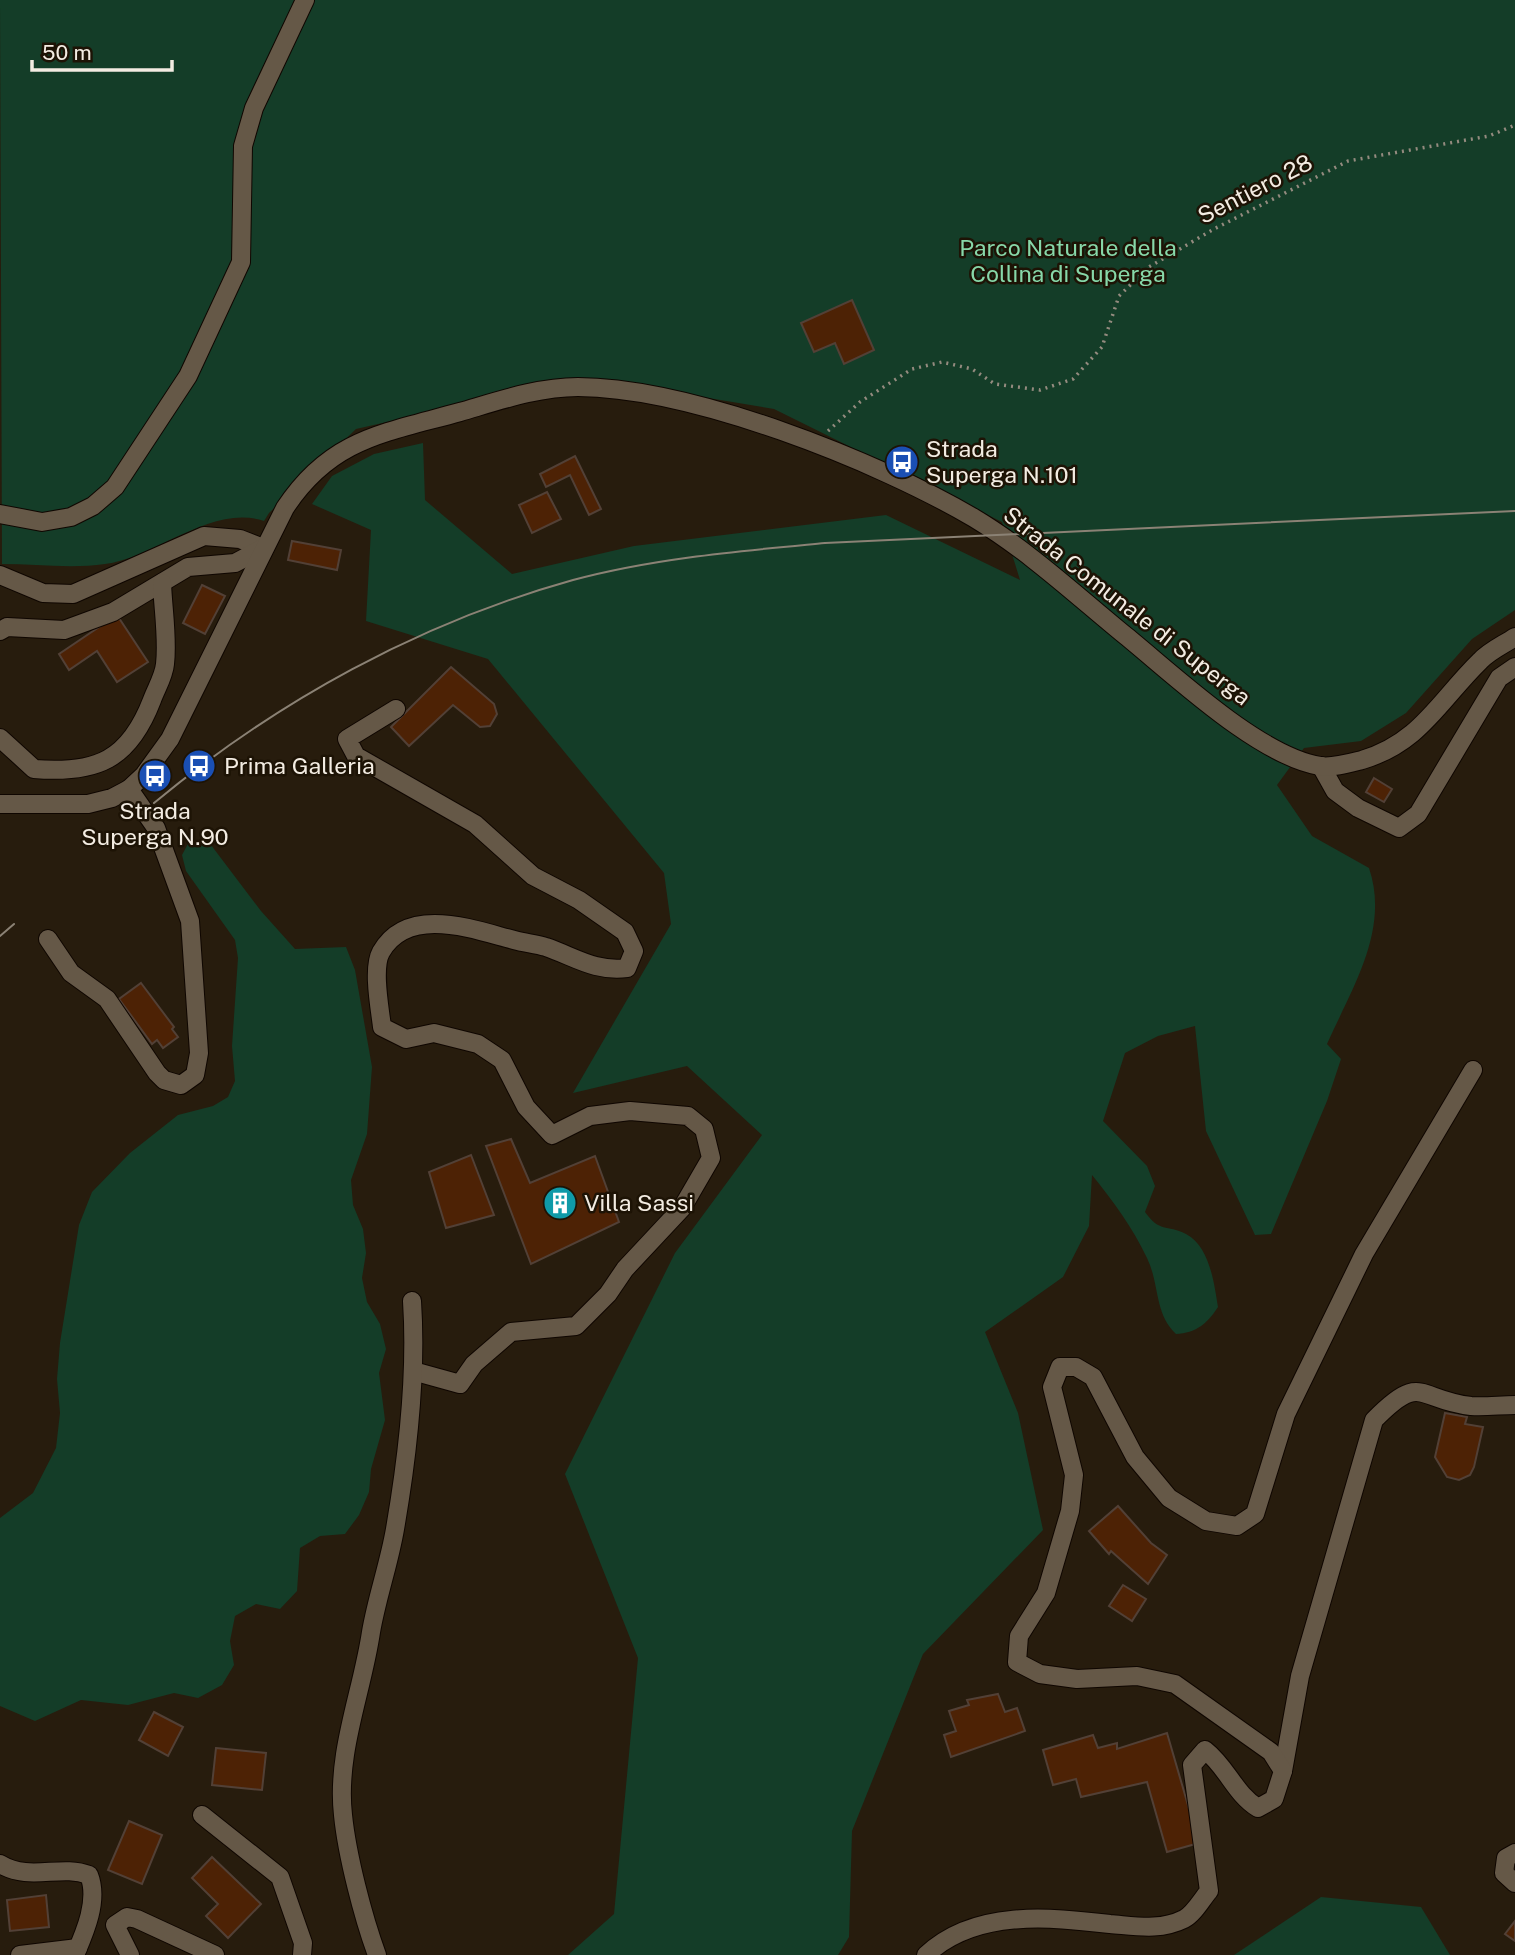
<svg xmlns="http://www.w3.org/2000/svg" width="1515" height="1955" viewBox="0 0 1515 1955" font-family="'Public Sans',sans-serif">
	<style>
		.green { fill: #143d28 }
		.building { fill: #4d2205; stroke: #524036; stroke-width: 2 }
		.lines { fill: none; stroke-linecap: round; stroke-linejoin: round }
		.minor-casing { stroke: #0f0600; stroke-width: 20 }
		.path { stroke: #948b7f; stroke-width: 3.5; stroke-dasharray: 2 5; stroke-linecap: butt }
		.minor { stroke: #655847; stroke-width: 18 }
		.tram { stroke: #8b8275; stroke-width: 2 }
		.labels { text-anchor: middle; stroke-width: 5; stroke-linejoin: round; paint-order: stroke }
		.street-label { font-size: 23px; fill: #f3ece2; stroke: #1d1305 }
		.park-label { font-size: 23px; fill: #87d8a9; stroke: #1d1305 }
		.poi-label { font-size: 23px; fill: #f3ece2; stroke: #1d1305; text-anchor: start }
	</style>
	<rect width="100%" height="100%" fill="#271c0d"/>
	<g class="green">
		<path d="M0,0H1515V610L1472,639L1406,713L1361,741L1304,748L1277,785L1312,836L1369,868C1390,930 1352,988 1327,1044L1341,1059L1327,1101L1271,1234L1255,1235L1206,1131L1195,1026L1158,1036L1125,1053L1103,1121L1147,1166L1155,1186L1145,1212C1160,1233 1166,1224 1186,1234C1210,1247 1214,1283 1218,1307C1207,1324 1196,1333 1176,1334C1154,1313 1160,1285 1147,1258C1133,1228 1113,1201 1092,1175L1089,1226L1063,1277L985,1332L1018,1413L1043,1530L923,1654L852,1831L849,1937L838,1955H568L614,1914L638,1658L565,1474L675,1253L762,1135L687,1066L573,1093L671,924L664,873L488,659L366,621L371,530L312,504L332,476L374,454L423,443L425,500L512,574L634,546L886,515L1020,580L1002,522L774,409L636,386L565,382L356,429L269,513L264,521C213,503 154,558 105,564C72,569 35,564 2,564Z"/>
		<polygon points="190,840 208,841 261,911 295,949 346,947 355,970 372,1067 367,1134 351,1180 353,1205 363,1229 366,1253 362,1278 367,1302 380,1324 386,1349 379,1373 385,1420 371,1469 369,1492 359,1515 345,1534 320,1536 300,1548 297,1591 280,1609 256,1604 235,1616 230,1641 234,1665 222,1685 198,1698 174,1693 128,1705 81,1700 35,1721 0,1706 0,1518 33,1493 56,1448 60,1413 57,1379 60,1343 79,1225 92,1192 130,1153 178,1115 213,1106 228,1097 235,1081 232,1046 238,958 235,940 186,871 182,855"/>
		<polygon points="1321,1897 1421,1907 1450,1955 1234,1955"/>
	</g>
	<g class="building">
		<polygon points="852,300 874,350 844,364 835,343 814,352 801,323"/>
		<polygon points="575,456 601,509 589,515 570,475 546,487 540,474"/>
		<polygon points="547,492 561,519 532,533 519,505"/>
		<polygon points="292,541 341,550 337,570 288,560"/>
		<polygon points="202,585 225,596 205,634 183,623"/>
		<polygon points="117,615 148,662 117,682 97,651 69,670 59,654"/>
		<polygon points="451,667 494,704 497,714 490,726 480,727 453,705 409,746 391,727"/>
		<polygon points="1374,778 1392,789 1384,802 1366,792"/>
		<polygon points="141,983 174,1027 172,1029 178,1037 163,1048 157,1040 152,1044 119,999"/>
		<polygon points="511,1139 530,1183 595,1156 619,1222 531,1264 486,1146"/>
		<polygon points="471,1155 494,1215 446,1228 429,1172"/>
		<polygon points="1445,1413 1467,1417 1465,1424 1483,1427 1474,1467 1470,1475 1459,1480 1447,1477 1435,1457"/>
		<polygon points="1118,1506 1151,1543 1167,1555 1148,1584 1111,1551 1109,1554 1089,1531"/>
		<polygon points="1123,1585 1146,1599 1132,1621 1109,1606"/>
		<polygon points="998,1694 1005,1712 1017,1708 1025,1731 951,1757 944,1735 956,1731 949,1711 969,1705 967,1700"/>
		<polygon points="154,1712 183,1727 168,1756 139,1740"/>
		<polygon points="1167,1733 1199,1843 1167,1852 1147,1782 1081,1797 1076,1779 1053,1785 1043,1750 1093,1735 1098,1748 1117,1743 1117,1749"/>
		<polygon points="216,1748 266,1753 262,1790 212,1785"/>
		<polygon points="129,1821 162,1835 142,1884 108,1870"/>
		<polygon points="212,1857 261,1904 228,1938 206,1916 218,1904 192,1878"/>
		<polygon points="46,1895 49,1927 10,1931 7,1900"/>
		<polygon points="1515,1921 1515,1941 1505,1934"/>
	</g>
	<g class="lines">
		<defs>
			<g id="minor">
				<polyline points="0,514 42,522 71,517 93,506 115,487 188,376 241,262 243,146 254,108 305,0"/>
				<polyline points="0,575 43,593 73,594 204,536 240,539 263,548"/>
				<polyline points="0,631 7,627 64,630 113,612 188,567 235,563 263,548"/>
				<path d="M396,709L347,739L356,756L475,824L533,876L579,900L625,932L634,951L627,968C595,972 575,957 546,947C536,944 525,943 514,940C475,930 408,904 381,952C372,968 380,1009 382,1027L406,1039L434,1033L478,1044L502,1060L526,1107L552,1135L590,1116L630,1111L688,1116L704,1129L711,1158L682,1208L625,1269L608,1294L576,1326L511,1332L474,1364L460,1384L413,1371"/>
				<path d="M0,738L34,769C97,774 129,760 152,700C156,689 164,676 165,664C168,639 163,609 162,583"/>
				<polyline points="1321,766 1335,791 1358,808 1399,828 1418,814 1499,678 1515,667"/>
				<path d="M0,804H88L112,798L129,789L144,775L170,739L285,508C331,438 385,433 460,412C498,401 538,387 578,387C693,388 875,460 974,518C1029,551 1077,596 1126,636C1174,675 1259,756 1320,766C1333,768 1350,763 1362,760C1420,743 1439,701 1480,661C1489,651 1503,645 1515,637"/>
				<polyline points="48,939 71,973 107,999 157,1073 164,1080 181,1085 195,1075 199,1053 190,921 156,828 129,789"/>
				<path d="M1283,1771L1300,1676L1374,1420C1422,1371 1417,1400 1471,1406C1485,1407 1501,1405 1515,1405"/>
				<polyline points="202,1815 280,1877 303,1943 302,1955"/>
				<polyline points="1515,1853 1506,1858 1504,1873 1515,1883"/>
				<path d="M0,1864C30,1882 60,1864 89,1875C99,1900 85,1932 75,1955"/>
				<polyline points="20,1955 78,1948"/>
				<polyline points="130,1955 115,1925 127,1917 137,1919 215,1955"/>
				<path d="M377,1955C363,1917 347,1855 343,1815C336,1753 362,1693 371,1632C377,1597 389,1564 395,1529C408,1454 417,1376 412,1301"/>
				<path d="M926,1955C975,1909 1049,1917 1110,1924C1136,1926 1160,1931 1184,1919C1194,1914 1202,1899 1209,1891L1192,1765L1205,1750C1227,1767 1235,1794 1258,1808L1274,1799L1283,1771L1271,1752L1175,1684L1137,1676L1077,1679L1040,1674L1017,1662L1019,1636L1046,1593L1070,1511L1074,1475L1052,1387L1060,1367H1076L1093,1377L1135,1457L1169,1498L1206,1521L1237,1526L1255,1514L1286,1414L1364,1254L1473,1070"/>
			</g>
		</defs>
		<use href="#minor" class="minor-casing"/>
		<polyline class="path" points="828,431 860,402 912,369 942,362 972,369 995,384 1040,390 1073,379 1102,347 1119,296 1149,267 1214,229 1348,161 1489,136 1515,125"/>
		<use href="#minor" class="minor"/>
		<g class="tram">
			<path d="M154,803C277,701 419,623 573,580C655,558 741,551 825,543L1515,511"/>
			<polyline points="0,936 14,924"/>
		</g>
	</g>
	<defs>
		<symbol id="bus-disc" viewBox="-11 -11 22 22"><circle r="9.5" fill="#1a4fb4" stroke="#1d1305"/><path d="M-5-6H5V4H4V6H2V4H-2V6H-4V4H-5ZM-3.5-4V0h7V-4ZM-3.5 1.2v1.5H-2V1.2ZM2 1.2v1.5H3.5V1.2Z" fill="#fff"/></symbol>
		<symbol id="building-disc" viewBox="-11 -11 22 22"><circle r="9.5" fill="#0f9aa8" stroke="#1d1305"/><path d="M-4-6H4V6H1V3H-1V6H-4ZM-2.5-4.3h1.7v1.8h-1.7ZM.8-4.3h1.7v1.8H.8ZM-2.5-1h1.7V.8h-1.7ZM.8-1h1.7V.8H.8Z" fill="#fff"/></symbol>
	</defs>
	<g fill-rule="evenodd">
		<use href="#bus-disc" x="883" y="443" width="38" height="38"/>
		<use href="#bus-disc" x="180" y="747" width="38" height="38"/>
		<use href="#bus-disc" x="136" y="757" width="38" height="38"/>
		<use href="#building-disc" x="541" y="1184" width="38" height="38"/>
	</g>
	<g class="labels">
		<g class="street-label">
			<text transform="translate(1255 189) rotate(-27)" y="8">Sentiero 28</text>
			<text transform="translate(1127 606) rotate(38)" y="8">Strada Comunale di Superga</text>
		</g>
		<g class="park-label">
			<text x="1068" y="256">Parco Naturale della<tspan x="1068" dy="26">Collina di Superga</tspan></text>
		</g>
		<g class="poi-label">
			<text x="926" y="457">Strada<tspan x="926" dy="26">Superga N.101</tspan></text>
			<text x="224" y="774">Prima Galleria</text>
			<text x="155" y="819" text-anchor="middle">Strada<tspan x="155" dy="26">Superga N.90</tspan></text>
			<text x="584" y="1211">Villa Sassi</text>
		</g>
	</g>
	<path d="M32 60v10h140v-10" fill="none" stroke="#f3ece2" stroke-width="3.5"/>
	<text x="42" y="60" font-size="21" fill="#f3ece2" stroke="#1d1305" stroke-width="5" paint-order="stroke">50 m</text>
</svg>
